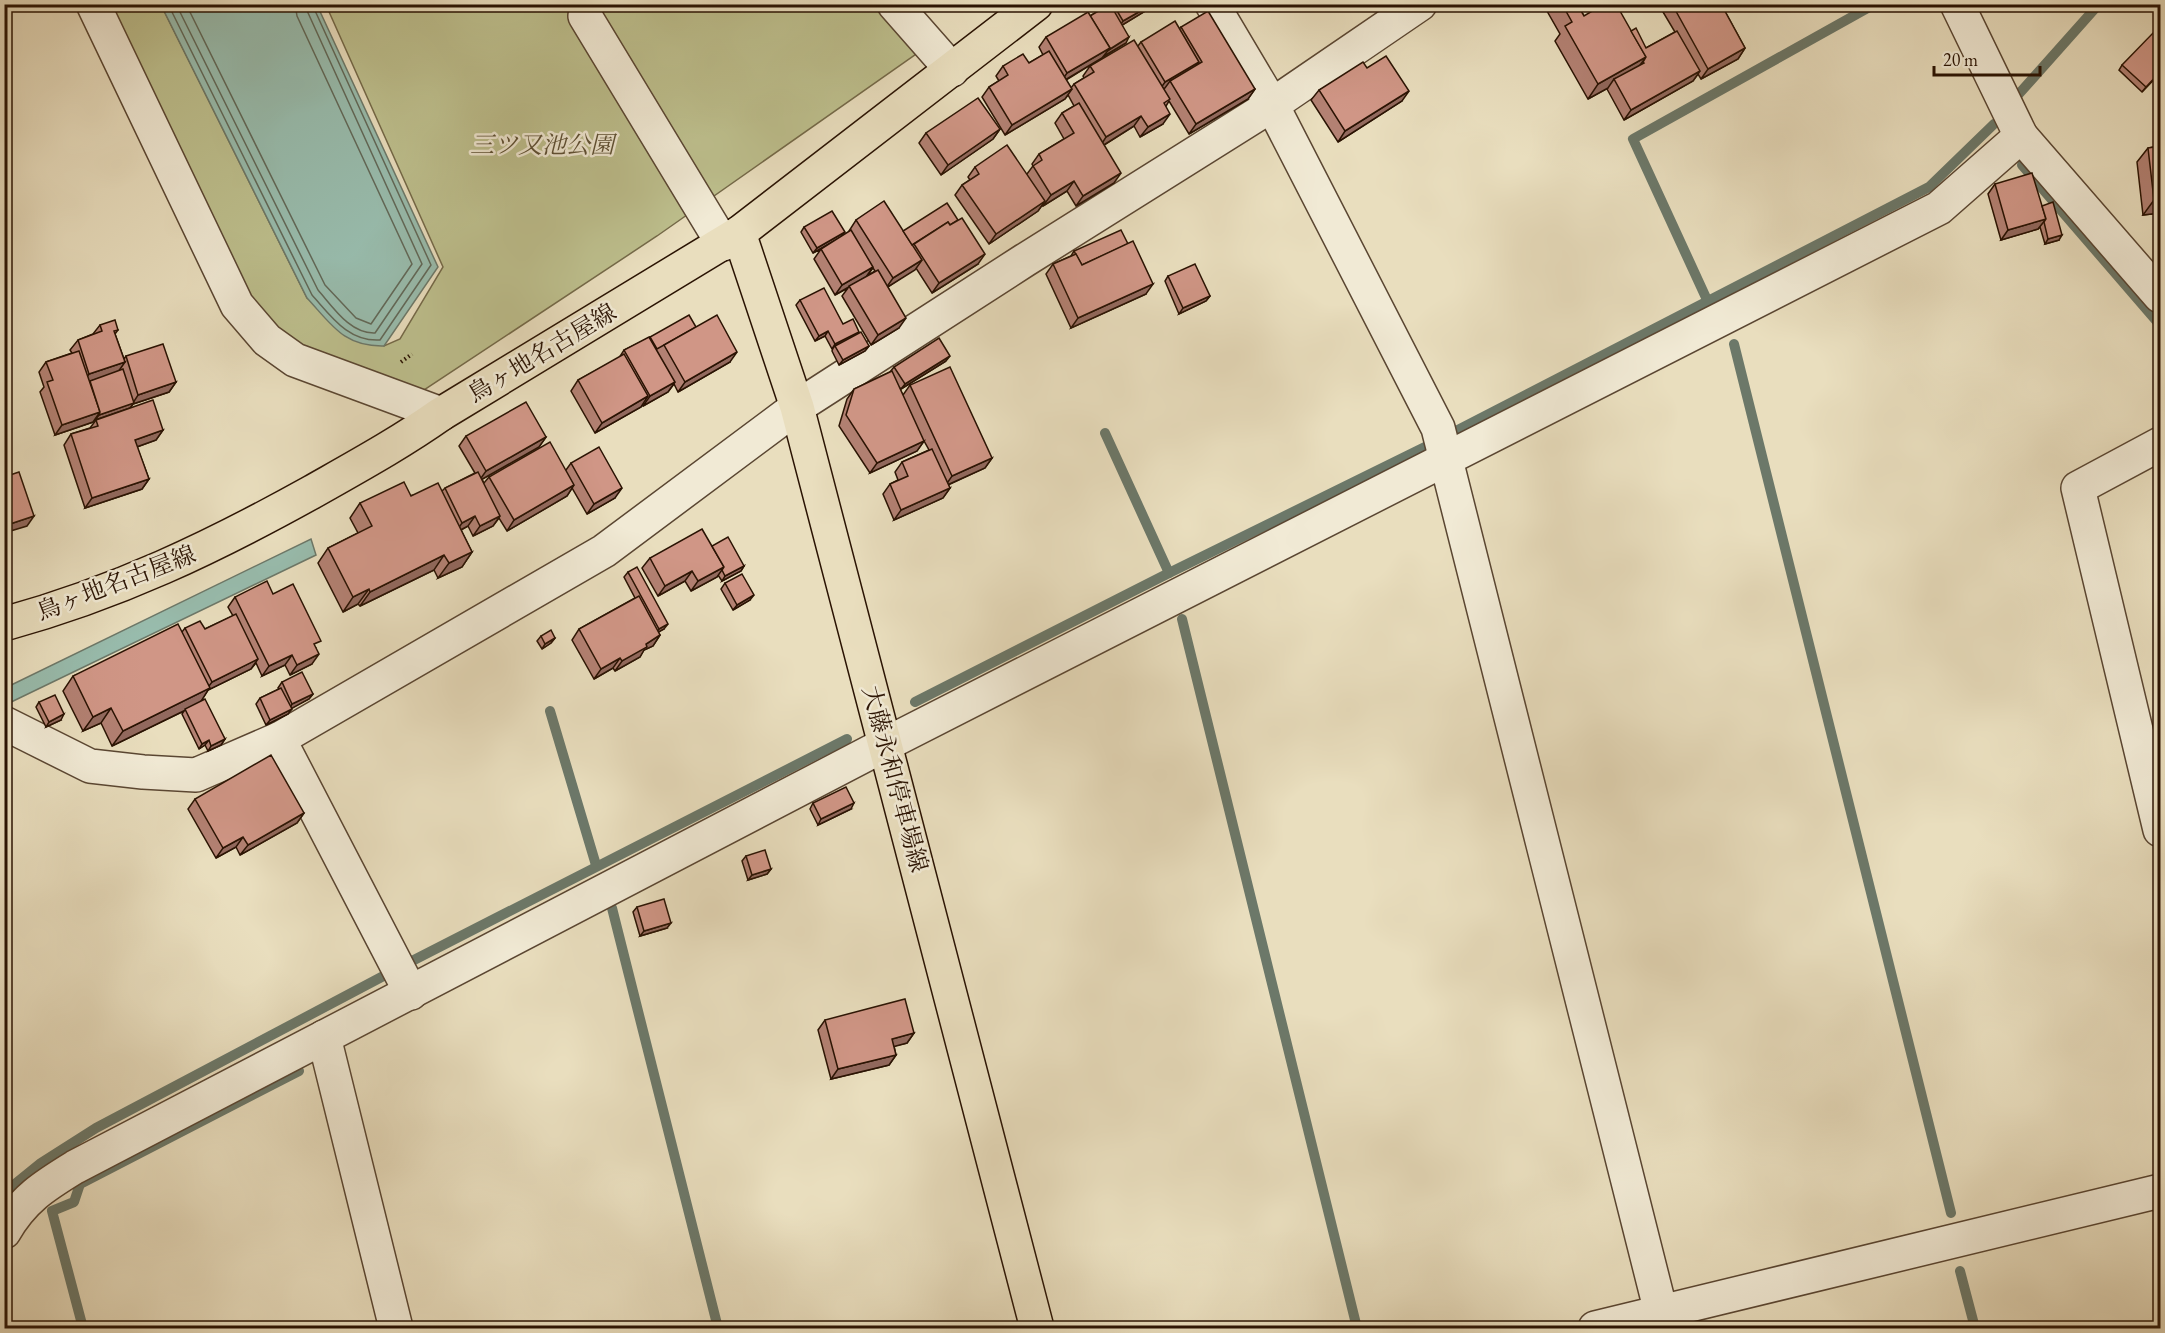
<svg xmlns="http://www.w3.org/2000/svg" width="2165" height="1333" viewBox="0 0 2165 1333" font-family="'EB Garamond','Noto Serif JP',serif">
	<style>
		.green { fill: #bdbf8d; stroke: #746948; stroke-width: 1.5 }
		.water { fill: #98bcad; stroke: #6c7869; stroke-width: 1.5 }
		.lines { fill: none; stroke-linecap: round; stroke-linejoin: round }
		.shore { stroke: #616858; stroke-width: 1.5 }
		.stream { stroke: #6c7869; stroke-width: 10 }
		.minor-casing { stroke: #5a4632; stroke-width: 36 }
		.major-casing { stroke: #2a1303; stroke-width: 36 }
		.path { stroke: #2a1303; stroke-width: 4; stroke-dasharray: 1.5 3; stroke-linecap: butt }
		.minor { stroke: #f1ead5; stroke-width: 33 }
		.major { stroke: #e9debe; stroke-width: 33 }
		.wall { fill: #b38173; stroke: #2a1303; stroke-width: 1.5; fill-rule: evenodd }
		.shaded-wall { fill: #92695e; stroke: #2a1303; stroke-width: 1.5 }
		.building { fill: #d09686; stroke: #2a1303; stroke-width: 1.5 }
		.labels { text-anchor: middle; stroke-width: 5; stroke-linejoin: round; paint-order: stroke }
		.park-label { font-size: 24px; font-style: italic; fill: #5d4f33; stroke: #f1ead5 }
		.street-label { font-size: 24px; fill: #2a1303; stroke: #f1ead5 }
	</style>
	<rect width="100%" height="100%" fill="#e9debe"/>
	<filter id="stains"><feTurbulence type="fractalNoise" baseFrequency=".00333" numOctaves="4"/><feColorMatrix values="0 0 0 0 .2 0 0 0 0 .09 0 0 0 0 .02 0 0 0 .5 -.17"/></filter>
	<radialGradient id="worn" r=".72"><stop offset=".6" stop-color="#630" stop-opacity="0"/><stop offset="1" stop-color="#630" stop-opacity=".3"/></radialGradient>
	<polygon class="green" points="100,5 161,5 307,298 384,346 400,339 443,267 326,5 905,5 936,40 657,236 412,398 307,356 245,299"/>
	<g class="water">
		<path d="M161,5H317L438,267L384,346C344,347 332,325 307,298Z"/>
		<polygon points="311,539 316,555 5,705 5,688"/>
	</g>
	<g class="lines">
		<g class="shore">
			<path d="M168,4L312,295C331,316 348,342 380,340L431,265L312,4"/>
			<path d="M176,4L318,290C333,307 350,334 375,333L422,264L304,4"/>
			<polyline points="186,4 325,285 356,318 371,324 412,264 297,16 295,4"/>
		</g>
		<g class="stream">
			<polyline points="2017,96 2099,4"/>
			<polyline points="2022,165 2160,325"/>
			<polyline points="1708,302 1633,139 1875,4"/>
			<polyline points="1734,344 1951,1213"/>
			<polyline points="1456,431 1929,187 1994,124"/>
			<polyline points="1105,433 1169,573"/>
			<polyline points="1182,619 1357,1328"/>
			<polyline points="915,702 1169,573 1427,446"/>
			<polyline points="550,711 596,865"/>
			<polyline points="612,908 718,1328"/>
			<polyline points="412,961 847,739"/>
			<polyline points="4,1193 41,1163 96,1128 391,972"/>
			<polyline points="1960,1271 1975,1328"/>
			<polyline points="83,1328 52,1211 74,1202 80,1184 299,1071"/>
		</g>
		<defs>
			<g id="minor">
				<polyline points="93,4 237,305 267,340 295,360 441,414"/>
				<polyline points="894,4 952,70"/>
				<polyline points="1212,4 1272,105 1438,428 1665,1328"/>
				<polyline points="1957,4 2021,136 2160,296"/>
				<polyline points="585,16 723,244"/>
				<polyline points="2160,444 2078,488 2160,830"/>
				<polyline points="4,723 90,766 143,772 196,775 279,739 604,551 797,407 1025,260 1272,105 1420,4"/>
				<polyline points="279,739 411,993"/>
				<polyline points="324,1037 396,1328"/>
				<path d="M4,1232C23,1199 44,1186 75,1167L886,744L1939,208L2021,136"/>
				<polyline points="1595,1328 2160,1191"/>
			</g>
			<g id="major">
				<polyline points="739,233 797,407 1037,1328"/>
				<path d="M4,624C117,593 211,548 312,492C356,467 400,443 441,414L739,233L1036,4"/>
			</g>
		</defs>
		<use href="#minor" class="minor-casing"/>
		<use href="#major" class="major-casing"/>
		<polyline class="path" points="401,362 412,354"/>
		<use href="#minor" class="minor"/>
		<use href="#major" class="major"/>
	</g>
	<g class="wall">
		<polygon points="1106,4 1151,4 1147,10 1122,25 1126,43 1066,80 1071,88 1074,84 1084,78 1083,76 1090,66 1138,46 1141,42 1179,29 1181,27 1255,89 1248,99 1189,134 1169,101 1166,106 1163,124 1140,137 1134,126 1104,145 1114,183 1076,206 1067,191 1043,206 1043,204 1038,211 989,244 955,195 962,185 970,180 968,177 975,167 1027,174 1033,166 1032,164 1039,154 1064,139 1055,123 1062,113 1074,106 1068,95 1065,99 1005,135 982,97 989,87 999,81 996,76 1003,66 1029,63 1043,55 1039,47 1046,37 1090,16 1107,6"/>
		<polygon points="1543,4 1577,4 1584,16 1631,31 1646,48 1675,32 1663,12 1668,4 1721,4 1745,48 1738,59 1701,79 1698,74 1693,81 1624,120 1607,89 1608,88 1588,99 1555,41 1560,34"/>
		<polygon points="2122,65 2160,73 2142,92 2119,70"/>
		<polygon points="1367,68 1402,101 1338,142 1311,100 1319,90"/>
		<polygon points="2160,93 2160,141 2156,100"/>
		<polygon points="1000,129 993,139 941,175 919,143 926,133"/>
		<polygon points="2160,146 2160,213 2143,215 2137,162 2148,148"/>
		<polygon points="1995,184 2042,206 2059,240 2045,244 2040,227 2038,229 2001,240 1988,194"/>
		<path d="M856,220L903,231L978,264L932,293L916,268L888,287L899,328L871,345L842,296L848,288L835,295L814,259L821,249L827,246L813,253L801,232L804,227L842,236L849,232V231ZM873,268L875,271L867,276Z"/>
		<polygon points="1128,244 1146,294 1071,328 1046,274 1053,264 1071,256 1074,251"/>
		<polygon points="1168,276 1210,296 1206,301 1179,314 1165,281"/>
		<polygon points="800,300 843,324 857,334 869,346 865,351 839,365 832,351 833,348 832,349 825,336 815,341 796,305"/>
		<polygon points="100,325 118,330 115,334 124,359 126,356 176,382 169,392 133,404 130,408 95,419 93,422 55,435 40,392 44,387 39,372 46,362 72,353 70,350 78,340 93,334"/>
		<polygon points="696,327 730,362 678,392 674,384 668,392 643,406 642,405 641,407 595,433 571,391 578,380 619,358 624,350 649,338 650,337"/>
		<polygon points="946,361 901,389 899,387 903,395 910,385 992,458 985,468 948,485 950,488 943,498 894,520 883,494 890,484 898,480 895,472 902,462 929,450 924,441 917,451 870,473 839,426 847,399 854,389 890,372 894,367"/>
		<polygon points="96,420 163,430 156,440 137,447 149,479 142,489 85,508 64,445 71,434 90,428"/>
		<polygon points="466,436 546,437 539,447 482,479 484,483 489,477 566,470 571,463 615,498 587,514 572,488 567,496 507,531 499,518 493,526 473,536 468,526 461,530 472,552 462,567 438,578 434,570 360,606 358,604 343,612 318,563 328,548 358,533 350,518 360,503 442,491 445,488 475,473 459,446"/>
		<polygon points="712,546 744,566 741,571 722,581 718,575 717,577 691,591 685,581 658,596 642,568 650,558"/>
		<polygon points="628,572 664,629 658,632 660,635 653,646 644,650 640,657 615,671 613,668 594,679 572,640 579,629 635,598 624,577"/>
		<polygon points="725,583 750,600 733,610 721,589"/>
		<polygon points="273,594 316,648 312,664 290,675 285,665 262,676 256,663 251,669 208,690 201,701 225,739 221,745 208,751 205,745 199,749 182,714 184,711 112,746 101,723 83,731 63,691 73,676 182,632 185,628 205,629 233,616 228,607 235,597"/>
		<polygon points="541,636 555,638 551,643 542,649 537,641"/>
		<polygon points="282,682 313,694 309,699 291,708 288,714 266,725 256,704 260,698 279,689 278,688"/>
		<polygon points="39,702 61,720 46,727 36,707"/>
		<polygon points="195,799 304,813 297,823 240,855 236,847 216,858 188,809"/>
		<polygon points="813,803 851,809 818,825 810,809"/>
		<polygon points="746,856 771,869 767,874 748,880 742,861"/>
		<polygon points="637,907 667,928 640,936 633,912"/>
		<polygon points="825,1020 914,1033 907,1043 894,1046 896,1055 889,1065 831,1079 818,1030"/>
	</g>
	<g class="shaded-wall">
		<polygon points="1151,5 1147,10 1119,27 1123,21"/>
		<polygon points="1129,37 1126,43 1104,56 1107,51"/>
		<polygon points="1110,48 1102,58 1060,83 1067,73"/>
		<polygon points="1745,48 1738,59 1701,79 1708,69"/>
		<polygon points="1646,57 1635,72 1614,79 1608,88 1588,99 1598,84"/>
		<polygon points="1199,62 1192,72 1170,81 1165,88 1158,92 1165,82"/>
		<polygon points="1700,71 1693,81 1624,120 1631,110"/>
		<polygon points="2160,72 2160,73 2142,92 2146,87"/>
		<polygon points="1072,89 1065,99 1005,135 1012,125"/>
		<polygon points="1255,89 1248,99 1189,134 1196,124"/>
		<polygon points="1409,91 1402,101 1338,142 1345,131"/>
		<polygon points="1170,114 1163,124 1140,137 1148,127"/>
		<polygon points="1141,116 1134,126 1099,148 1106,137"/>
		<polygon points="1000,129 993,139 941,175 948,165"/>
		<polygon points="1121,173 1114,183 1076,206 1083,196"/>
		<polygon points="1074,181 1067,191 1043,206 1051,195"/>
		<polygon points="2160,199 2160,213 2143,215 2154,200"/>
		<polygon points="1045,201 1038,211 989,244 996,234"/>
		<polygon points="2046,219 2038,229 2001,240 2008,230"/>
		<polygon points="845,232 841,237 813,253 817,248"/>
		<polygon points="2062,235 2059,240 2045,244 2048,239"/>
		<polygon points="985,254 978,264 932,293 939,283"/>
		<polygon points="922,260 915,270 886,288 893,278"/>
		<polygon points="873,267 866,277 835,295 842,285"/>
		<polygon points="1153,284 1146,294 1071,328 1078,318"/>
		<polygon points="1210,296 1206,301 1179,314 1183,308"/>
		<polygon points="906,318 899,328 871,345 878,335"/>
		<polygon points="828,331 825,336 815,341 819,336"/>
		<polygon points="859,332 855,337 835,346 832,349 835,344"/>
		<polygon points="869,346 865,351 839,365 843,360"/>
		<polygon points="737,352 730,362 678,392 685,382"/>
		<polygon points="950,356 946,361 901,389 905,384"/>
		<polygon points="125,362 118,372 82,384 89,374"/>
		<polygon points="176,382 169,392 133,404 130,408 95,420 99,415 133,403 138,395"/>
		<polygon points="675,382 668,392 643,406 650,396"/>
		<polygon points="648,396 641,407 595,433 602,423"/>
		<polygon points="100,412 93,422 55,435 62,425"/>
		<polygon points="163,430 156,440 128,450 135,440"/>
		<polygon points="546,437 539,447 479,481 486,471"/>
		<polygon points="924,441 917,451 870,473 877,463"/>
		<polygon points="992,458 985,468 945,486 952,476"/>
		<polygon points="149,479 142,489 85,508 92,498"/>
		<polygon points="574,485 567,496 507,531 514,520"/>
		<polygon points="622,488 615,498 587,514 594,504"/>
		<polygon points="950,488 943,498 894,520 901,510"/>
		<polygon points="34,516 27,526 4,533 4,526"/>
		<polygon points="475,516 468,526 455,533 462,523"/>
		<polygon points="500,516 493,526 473,536 480,526"/>
		<polygon points="472,552 462,567 438,578 449,563"/>
		<polygon points="444,555 434,570 360,606 370,592"/>
		<polygon points="744,566 741,571 722,581 725,576"/>
		<polygon points="724,567 717,577 691,591 698,581"/>
		<polygon points="692,571 685,581 658,596 665,586"/>
		<polygon points="369,589 358,604 343,612 353,597"/>
		<polygon points="754,595 750,600 733,610 737,605"/>
		<polygon points="668,624 664,629 655,634 659,629"/>
		<polygon points="660,635 653,646 644,650 640,657 615,671 622,661 646,644"/>
		<polygon points="555,638 551,643 542,649 545,644"/>
		<polygon points="319,654 312,664 290,675 297,665"/>
		<polygon points="292,655 285,665 262,676 269,666"/>
		<polygon points="620,658 613,668 594,679 601,669"/>
		<polygon points="258,659 251,669 208,690 200,703 112,746 123,731 206,690 212,682"/>
		<polygon points="313,694 309,699 289,710 292,704"/>
		<polygon points="111,708 101,723 83,731 93,717"/>
		<polygon points="292,709 288,714 266,725 270,720"/>
		<polygon points="64,714 61,720 46,727 49,722"/>
		<polygon points="225,739 221,745 208,751 211,746"/>
		<polygon points="209,740 205,745 199,749 202,744"/>
		<polygon points="854,803 851,809 818,825 821,819"/>
		<polygon points="304,813 297,823 240,855 248,845"/>
		<polygon points="243,837 236,847 216,858 223,848"/>
		<polygon points="771,869 767,874 748,880 752,875"/>
		<polygon points="671,923 667,928 640,936 644,931"/>
		<polygon points="914,1033 907,1043 885,1049 892,1039"/>
		<polygon points="896,1055 889,1065 831,1079 838,1069"/>
	</g>
	<g class="building">
		<polygon points="1110,4 1129,37 1107,51 1110,48 1090,16"/>
		<polygon points="1113,4 1151,4 1151,5 1123,21"/>
		<polygon points="1562,4 1577,4 1584,16 1604,4 1616,4 1646,57 1598,84 1565,26 1572,22"/>
		<polygon points="1672,4 1721,4 1745,48 1708,69"/>
		<polygon points="1208,11 1255,89 1196,124 1170,81 1202,62 1181,27"/>
		<polygon points="1088,12 1110,48 1067,73 1046,37"/>
		<polygon points="1175,21 1199,62 1165,82 1141,42"/>
		<polygon points="1636,28 1646,48 1677,31 1700,71 1631,110 1614,79 1644,63 1643,62 1646,57 1631,31"/>
		<polygon points="2153,33 2160,41 2160,72 2146,87 2122,65"/>
		<polygon points="1134,40 1170,99 1164,103 1170,114 1148,127 1141,116 1106,137 1074,84 1094,72 1090,66"/>
		<polygon points="1049,51 1072,89 1012,125 989,87 1008,75 1003,66 1023,54 1029,63"/>
		<polygon points="1386,56 1409,91 1345,131 1319,90 1363,62 1367,68"/>
		<polygon points="978,98 1000,129 948,165 926,133"/>
		<polygon points="1079,103 1121,173 1083,196 1074,181 1051,195 1033,166 1042,160 1039,154 1074,133 1062,113"/>
		<polygon points="1007,145 1045,201 996,234 962,185 979,174 975,167"/>
		<polygon points="2160,146 2160,199 2154,200 2148,148"/>
		<polygon points="2032,173 2046,219 2008,230 1995,184"/>
		<polygon points="884,201 922,260 893,278 856,220"/>
		<polygon points="2053,202 2062,235 2048,239 2044,222 2046,219 2042,206"/>
		<polygon points="947,203 958,220 950,225 948,222 912,245 903,231"/>
		<polygon points="832,211 845,232 817,248 804,227"/>
		<polygon points="962,218 985,254 939,283 914,244 948,222 950,225"/>
		<polygon points="851,230 873,267 842,285 821,249"/>
		<polygon points="1121,230 1128,244 1082,265 1074,251"/>
		<polygon points="1133,241 1153,284 1078,318 1053,264 1076,254 1082,265"/>
		<polygon points="1195,264 1210,296 1183,308 1168,276"/>
		<polygon points="878,270 906,318 878,335 849,286"/>
		<polygon points="824,288 843,324 853,319 859,332 835,344 828,331 819,336 800,300"/>
		<polygon points="689,315 696,327 657,349 650,337"/>
		<polygon points="717,315 737,352 685,382 664,345"/>
		<polygon points="115,320 118,330 114,331 125,362 89,374 78,340 102,331 100,325"/>
		<polygon points="861,332 869,346 843,360 835,346"/>
		<polygon points="649,337 675,382 650,396 624,350"/>
		<polygon points="939,338 950,356 905,384 894,367"/>
		<polygon points="163,344 176,382 138,395 126,356"/>
		<polygon points="79,351 100,412 62,425 47,382 53,380 46,362"/>
		<polygon points="624,354 648,396 602,423 578,380"/>
		<polygon points="950,367 992,458 952,476 910,385"/>
		<polygon points="123,369 134,403 99,415 100,412 90,381"/>
		<polygon points="892,371 924,441 877,463 846,415 854,389"/>
		<polygon points="153,400 163,430 135,440 149,479 92,498 71,434 98,426 96,420"/>
		<polygon points="526,402 546,437 486,471 466,436"/>
		<polygon points="550,442 574,485 514,520 489,477"/>
		<polygon points="599,447 622,488 594,504 571,463"/>
		<polygon points="932,449 950,488 901,510 890,484 908,476 902,462"/>
		<polygon points="19,472 34,516 4,526 4,477"/>
		<polygon points="478,472 500,516 480,526 475,516 462,523 445,488"/>
		<polygon points="404,482 411,496 438,483 472,552 449,563 444,555 370,592 369,589 353,597 328,548 372,526 360,503"/>
		<polygon points="702,529 724,567 698,581 692,571 665,586 650,558"/>
		<polygon points="728,537 744,566 725,576 722,570 724,567 712,546"/>
		<polygon points="637,567 668,624 659,629 628,572"/>
		<polygon points="742,574 754,595 737,605 725,583"/>
		<polygon points="267,581 273,594 293,584 321,641 314,644 319,654 297,665 292,655 269,666 235,597"/>
		<polygon points="639,596 660,635 646,644 647,647 622,661 620,658 601,669 579,629"/>
		<polygon points="236,614 258,659 212,682 185,628 200,621 205,629"/>
		<polygon points="178,624 210,688 123,731 111,708 93,717 73,676"/>
		<polygon points="551,630 555,638 545,644 541,636"/>
		<polygon points="302,672 313,694 292,704 282,682"/>
		<polygon points="281,688 292,709 270,720 260,698"/>
		<polygon points="55,695 64,714 49,722 39,702"/>
		<polygon points="205,699 225,739 211,746 209,740 202,744 185,709"/>
		<polygon points="271,755 304,813 248,845 243,837 223,848 195,799"/>
		<polygon points="846,787 854,803 821,819 813,803"/>
		<polygon points="765,850 771,869 752,875 746,856"/>
		<polygon points="664,899 671,923 644,931 637,907"/>
		<polygon points="905,999 914,1033 892,1039 896,1055 838,1069 825,1020"/>
	</g>
	<g class="labels">
		<g class="park-label">
			<text x="542" y="153">三ツ又池公園</text>
		</g>
		<g class="street-label">
			<text transform="translate(542 353) rotate(-31)" y="8">鳥ヶ地名古屋線</text>
			<text transform="translate(116 583) rotate(-21)" y="8">鳥ヶ地名古屋線</text>
			<text transform="translate(895 779) rotate(75)" y="8">大藤永和停車場線</text>
		</g>
	</g>
	<rect width="2165" height="1333" fill="none" stroke="#e9debe" stroke-width="24"/>
	<rect x="6" y="6" width="2153" height="1321" fill="none" stroke="#2a1303" stroke-width="3"/>
	<rect x="12" y="12" width="2141" height="1309" fill="none" stroke="#2a1303" stroke-width="1.5"/>
	<path d="M1934 66v9h106v-9" fill="none" stroke="#2a1303" stroke-width="3"/>
	<text x="1943" y="66" font-size="18" fill="#2a1303" stroke="#f1ead5" stroke-width="4.5" paint-order="stroke">20 m</text>
	<rect width="100%" height="100%" filter="url(#stains)"/>
	<rect width="100%" height="100%" fill="url(#worn)"/>
</svg>
